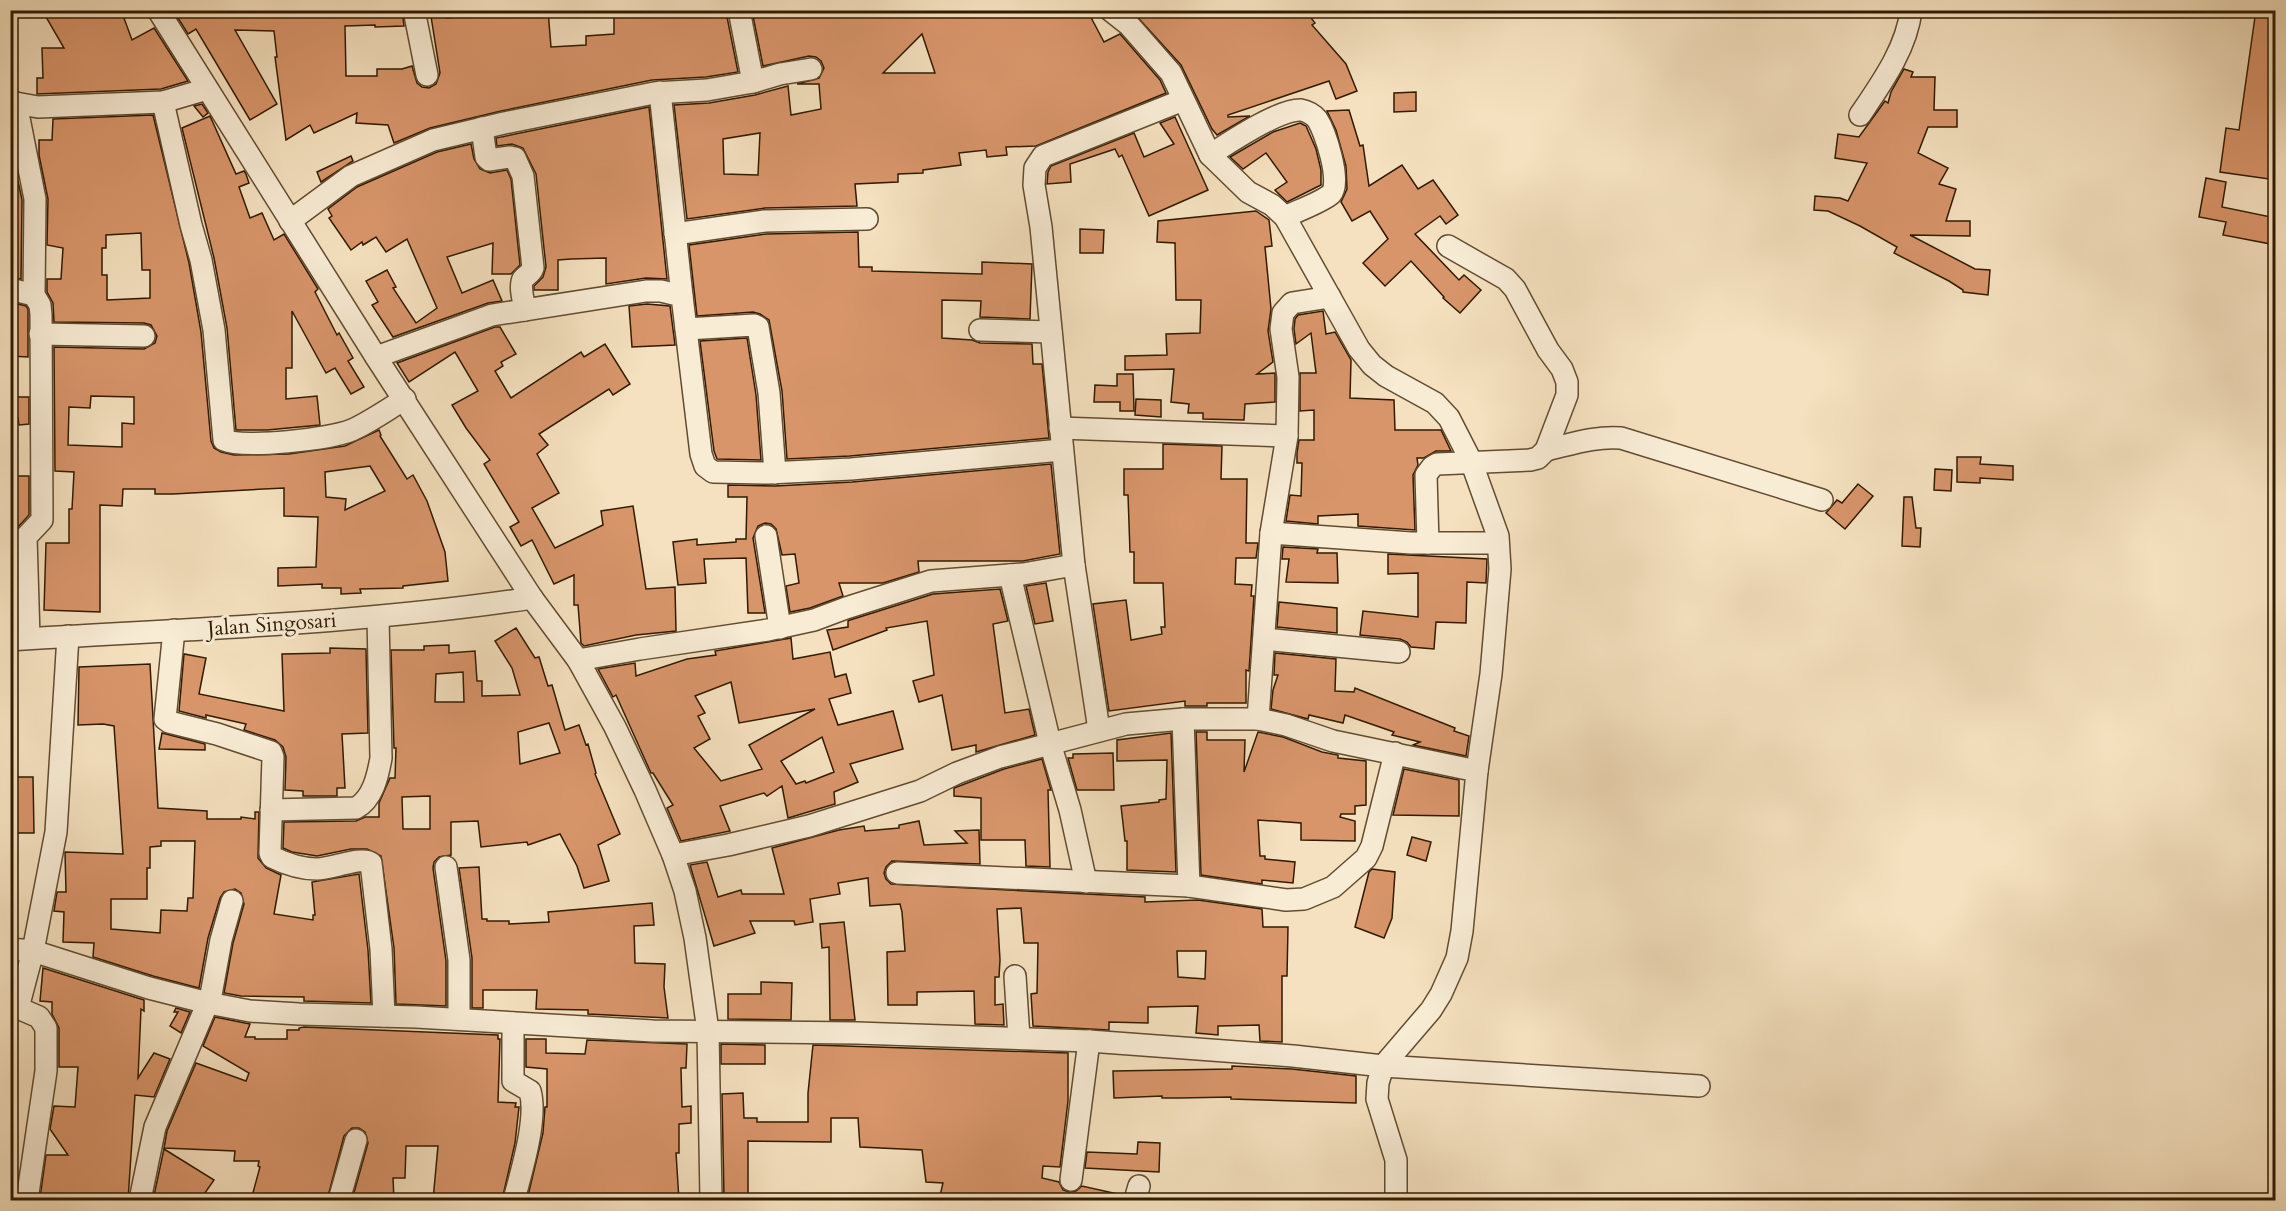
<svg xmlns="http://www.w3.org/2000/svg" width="2286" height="1211" viewBox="0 0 2286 1211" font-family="Cardo,serif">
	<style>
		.building { fill: #d8956a; stroke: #311a00; stroke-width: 1.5; fill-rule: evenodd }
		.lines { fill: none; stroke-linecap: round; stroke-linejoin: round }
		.minor-casing { stroke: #624c30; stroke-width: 24 }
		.minor { stroke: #f8ecd5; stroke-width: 21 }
		.labels { text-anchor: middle; stroke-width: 6; stroke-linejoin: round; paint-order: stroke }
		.street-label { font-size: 21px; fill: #311a00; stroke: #f8ecd5 }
	</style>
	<rect width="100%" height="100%" fill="#f5e1bf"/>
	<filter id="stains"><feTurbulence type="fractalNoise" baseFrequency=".00333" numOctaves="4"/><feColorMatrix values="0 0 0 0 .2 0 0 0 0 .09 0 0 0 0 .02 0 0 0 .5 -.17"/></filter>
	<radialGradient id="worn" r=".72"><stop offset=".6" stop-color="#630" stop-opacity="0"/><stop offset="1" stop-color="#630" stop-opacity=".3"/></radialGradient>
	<g class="building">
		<polygon points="42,10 121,10 132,40 154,28 188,81 161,89 37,94 37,78 43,78 42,48 64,48"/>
		<polygon points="173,10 402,10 404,26 375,27 375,25 345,26 346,76 377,76 377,69 402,69 412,66 417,83 422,87 429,88 436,84 440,73 430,10 446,10 446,18 548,10 551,47 586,45 586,36 614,34 614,10 726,12 738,72 706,77 652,80 501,111 430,128 394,143 388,125 356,123 357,113 314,133 310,125 286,140 275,57 277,57 274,31 235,30 277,104 250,120 196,29 188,34"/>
		<path d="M808,10H1087L1104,42L1120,34L1160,80L1166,93L1036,146L1006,147L1007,155L987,157L986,150L959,153L961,165L923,170V173L898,174V182L855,184L857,206L765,208L687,219L674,105L709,103L755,95L788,86L791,115L821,109L819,84H797L819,78L824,68L821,61L816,57L809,56L763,66L753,16L795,14ZM922,34L935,73H883ZM760,133L758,175L724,174L723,139Z"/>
		<polygon points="1131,10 1305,10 1315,23 1312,25 1346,64 1357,91 1336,99 1329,81 1228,115 1228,117 1250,116 1217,135 1212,129 1181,65"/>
		<polygon points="2256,10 2276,10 2276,180 2220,172 2226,128 2239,130"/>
		<polygon points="1904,69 1913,72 1911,77 1935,77 1934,110 1957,110 1957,127 1928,127 1918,153 1948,168 1939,184 1956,189 1946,221 1970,221 1970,236 1910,235 1975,269 1990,270 1988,295 1963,292 1963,290 1949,281 1894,253 1897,247 1860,226 1828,211 1814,210 1815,196 1840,198 1848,201 1867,163 1835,158 1838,134 1859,137 1885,101 1888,103 1891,92"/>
		<polygon points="1416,92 1416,111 1394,112 1394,93"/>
		<polygon points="202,104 208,113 203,117 194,106"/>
		<polygon points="649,107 667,279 646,278 606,284 606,258 571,259 558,260 558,290 534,290 534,286 543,277 546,267 536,174 523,148 512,144 497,146 496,138"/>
		<polygon points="1349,110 1360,146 1363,145 1369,186 1402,165 1418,189 1433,180 1458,215 1446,224 1440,216 1415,234 1459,280 1464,275 1481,290 1460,313 1443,298 1444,297 1411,261 1385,286 1363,263 1388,239 1370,211 1352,221 1341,202 1347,189 1346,166 1336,130 1327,111"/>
		<path d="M153,115L189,263L201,332L211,441L214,448L221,452L234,455L289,454L345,446L379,430L381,435L380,436L407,479L413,475L427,501L445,552L448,581L403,586V588L360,589L361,593L341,594V588H322V584L278,586V568L316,567L318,517L284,516V488L173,494H155V489H123L122,506L100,505V612L44,610L46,543H69V509H72L74,472L55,471L54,347L144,349L155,343L157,336L151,325L144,323L54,322L53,303L47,292V279H61L63,248L47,245L48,199L39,155V140H52L53,119ZM141,233L142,270H150V298L107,300V275H102V248H106V235ZM91,396L134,397V424L122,423V447L68,445L69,407L90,408ZM370,466L385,491L345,510L346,499L326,497L325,472Z"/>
		<polygon points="210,116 236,174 244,171 246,174 249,183 239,187 250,218 262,213 274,240 284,234 318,289 315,292 337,335 339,333 353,358 348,361 364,387 351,394 335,368 326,373 292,311 292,368 286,368 286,399 317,396 320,425 267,430 236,430 227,328 214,258 182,128"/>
		<polygon points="1175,117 1208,190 1149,216 1122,155 1119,157 1115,149 1070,164 1071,182 1047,184 1048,172 1051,166 1134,133 1144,157 1174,144 1160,123"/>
		<polygon points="1300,123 1306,126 1316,149 1321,170 1321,185 1287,202 1275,190 1287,182 1266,153 1243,169 1230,157 1273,132"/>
		<polygon points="471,144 474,159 480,169 490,173 507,170 511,179 520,265 511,274 492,274 493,243 447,257 462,293 493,280 502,301 488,303 393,337 372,305 378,302 366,281 387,270 396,287 393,288 416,323 437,308 407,239 386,252 376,237 363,245 362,242 351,250 329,218 332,216 328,209 357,187 437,152"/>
		<polygon points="351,156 353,161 321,182 317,172"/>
		<polygon points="2206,178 2226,182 2222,207 2276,218 2276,245 2223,235 2226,222 2199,217"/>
		<polygon points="15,181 18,181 22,200 21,279 10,277 10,213 15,213"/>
		<polygon points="1256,211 1269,220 1272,246 1265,247 1271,309 1268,331 1273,362 1257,374 1275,373 1275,402 1245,404 1244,420 1203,419 1203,413 1188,413 1189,404 1171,402 1174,369 1125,370 1125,356 1167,355 1166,334 1200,333 1201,300 1176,300 1175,243 1157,242 1158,221"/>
		<polygon points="1080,229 1104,230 1103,253 1080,253"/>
		<polygon points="858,232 859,267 872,267 872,271 982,274 982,262 1032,264 1030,319 980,317 981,301 942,300 942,338 972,340 980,343 1032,344 1033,364 1042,364 1049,438 850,456 787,459 782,391 769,320 760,314 753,312 697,316 689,245 766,234"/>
		<polygon points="10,302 26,306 28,309 28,357 10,356"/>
		<polygon points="647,304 670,306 675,345 632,347 629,306"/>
		<polygon points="1323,311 1326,334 1335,332 1351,360 1350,398 1394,400 1395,430 1441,430 1451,451 1436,451 1424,458 1417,458 1418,465 1413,475 1415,530 1358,526 1358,514 1318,516 1318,524 1286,521 1290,495 1301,496 1302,463 1297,463 1297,453 1299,440 1314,440 1314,410 1300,411 1300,373 1316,373 1311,333 1296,344 1294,329 1295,319 1298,315"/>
		<polygon points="495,327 500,327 516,354 501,362 503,366 495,371 511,398 581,352 584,357 605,344 630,384 613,395 609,389 539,434 548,445 537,454 559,493 532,508 555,548 603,525 601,511 633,506 646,589 675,587 676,631 636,635 584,646 581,643 578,605 574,605 574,575 554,584 532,540 521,546 510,527 519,522 484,464 490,460 466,428 452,405 478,391 455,352 409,382 397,363"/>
		<polygon points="747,338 756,395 761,460 717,459 714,451 700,341"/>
		<polygon points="1117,374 1133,374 1134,411 1120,411 1120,402 1094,402 1095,385 1117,386"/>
		<polygon points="10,397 29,397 29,424 19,425 18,418 10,418"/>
		<polygon points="1136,399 1161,400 1161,417 1135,415"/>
		<polygon points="1163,444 1222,446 1221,479 1247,479 1246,543 1258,543 1256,558 1236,558 1235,584 1252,585 1251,596 1254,596 1249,671 1246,670 1246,703 1207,703 1207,706 1185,706 1185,701 1109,711 1093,604 1126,600 1131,640 1162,634 1161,627 1165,627 1163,583 1134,583 1134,552 1130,552 1128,495 1124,495 1124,469 1163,469"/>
		<polygon points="1957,457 1981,457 1980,464 2013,466 2013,480 1980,478 1980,483 1957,482"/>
		<polygon points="1051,464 1060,554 1023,561 918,561 919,572 883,583 839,583 843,596 810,608 790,612 786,586 799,583 795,554 782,555 776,529 771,524 765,523 758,526 753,538 765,613 748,613 746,558 704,559 706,583 678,585 673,542 697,539 697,545 736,542 736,539 746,539 747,497 728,497 728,485 775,486 852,482"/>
		<polygon points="1935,469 1952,470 1951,491 1934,490"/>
		<polygon points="10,476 29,476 29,515 18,527 10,527"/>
		<polygon points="1858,484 1873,496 1845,529 1826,513 1837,500 1842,503"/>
		<polygon points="1904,497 1912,497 1916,528 1921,528 1920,547 1902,546"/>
		<polygon points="1283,547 1318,549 1317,553 1337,553 1338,583 1286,582 1289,559 1282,559"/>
		<polygon points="1388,554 1487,559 1486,583 1467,582 1466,623 1436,622 1434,649 1411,647 1407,642 1400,639 1360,635 1363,611 1418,617 1418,573 1388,574"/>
		<polygon points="1046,583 1053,621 1035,624 1026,586"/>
		<polygon points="1000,589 1008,621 993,624 1005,713 1029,709 1035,735 976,752 976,745 952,750 942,695 919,702 913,681 934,675 927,621 886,628 887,630 833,650 827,630 848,627 848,621 850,620 933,594"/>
		<polygon points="1279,602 1337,608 1337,633 1277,627"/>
		<path d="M516,628L535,658L539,657L548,686L552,685L565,730L579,725L586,745L588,744L596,773L595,774L620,834L598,845L609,881L584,888L577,866L560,834L528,845L527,842L481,847L478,821L451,822V855L439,857L434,862L433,868L446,961V1006L396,1004L394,948L381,856L367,849H351L317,856L292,852L283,848L284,822L356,821L365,817H379V803L390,778H395L396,748H394L391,650H424V646L449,645V653L475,651L477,681H482V696L520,695L512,668L495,641ZM463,672L464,702H435L436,674ZM549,723L560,753L520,764L518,732ZM430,796V829H403L402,797Z"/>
		<path d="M791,638L793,659L830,652L835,677L846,674L851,693L829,699L838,725L893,711L903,749L850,764L858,782L834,792L835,804L788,818L782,786L767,796L764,793L720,806L730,831L681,841L667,808L673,805L653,773H651L616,695L613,697L598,669L635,663L636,676L687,659L716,655L715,651ZM731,682L739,723L815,709L749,745L762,769L721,781L694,748L710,739L698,716L705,713L695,696ZM822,737L834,772L806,783L805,781L796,784L781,761Z"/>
		<polygon points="330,648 366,649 368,733 342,734 345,788 337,788 337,796 303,796 303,791 285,790 286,757 283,747 275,740 244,730 246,724 206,715 206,718 179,711 184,654 206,658 199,694 284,711 282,654 330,653"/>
		<polygon points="1275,653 1336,659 1335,691 1354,692 1355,688 1455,728 1454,731 1469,736 1466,756 1413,745 1420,742 1392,735 1394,732 1345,715 1343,723 1309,715 1308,719 1271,709 1273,690 1278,675 1274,675"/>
		<path d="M150,664L158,808L207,811V819H241V817L255,819V812H259L258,858L266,868L281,875L274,914L313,920V915H315L312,882L359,874L368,950L371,1003L304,1001V997L241,996L224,993L233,943L244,904L241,893L235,889L224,892L220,898L208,938L199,988L153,976L93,957L94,943L63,942L64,912L54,911L57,892H66L65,852L123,854L114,726L103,724L78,725L79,667ZM161,841H195L193,898H188L187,911L161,910L160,933L111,929V899H147V868H150V847L161,846Z"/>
		<polygon points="1196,732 1207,732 1207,740 1245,740 1244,772 1258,732 1283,737 1322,752 1338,755 1338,758 1366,761 1366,805 1355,806 1355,814 1341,814 1340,817 1355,821 1355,841 1301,840 1301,823 1258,820 1260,856 1265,856 1265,859 1295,862 1293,883 1262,880 1262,884 1201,875"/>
		<polygon points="162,733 205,744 205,750 159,749"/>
		<polygon points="1171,733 1176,872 1127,870 1127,841 1125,841 1121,806 1159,802 1159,800 1166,799 1167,760 1117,761 1117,740"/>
		<polygon points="1113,753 1114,790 1077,790 1068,758 1073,758 1073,754"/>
		<polygon points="1042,759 1051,790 1048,790 1050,867 1026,866 1025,840 981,840 981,798 954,796 954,788 962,785 1004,769"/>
		<polygon points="1404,769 1459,780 1459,816 1393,815"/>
		<polygon points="10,777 33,777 34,833 10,833"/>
		<path d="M919,821L924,845L967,843L955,831L979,830L980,864L892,861L886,867L884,873L886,879L891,884L1145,897V902L1198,900L1262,909L1263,927H1288L1287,976H1282V1042L1260,1041L1259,1025L1218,1026V1035L1196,1033L1198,1006L1148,1007V1023L1109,1022V1030L1033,1026L1031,994L1037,993L1038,943H1024L1021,908L997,909L1000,960L999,977H995V1005L1003,1004L1004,1025L975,1024L974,991L917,992V1005H888L887,952L905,951L902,912L900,904L870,906L868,878L838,883L840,894L810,899L813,922L795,925L794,921H750L755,933L714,946L690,865L707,862L718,897L741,890L742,894H784L772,848L839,830L864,826L865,831L899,828V825ZM1177,951H1206L1205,979L1178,977Z"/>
		<polygon points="1412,837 1431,842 1426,861 1407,855"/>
		<polygon points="479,867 482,919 487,919 487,921 509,921 509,924 549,922 548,912 652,903 654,925 634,926 635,963 665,964 664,987 668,1018 588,1014 588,1010 536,1009 537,990 483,990 483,1008 472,1008 472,958 459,868"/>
		<polygon points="1372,869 1395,872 1392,918 1384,938 1355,927 1369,872"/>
		<polygon points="844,922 855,1020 830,1020 829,947 822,948 820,924"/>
		<polygon points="43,968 144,1000 144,1011 141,1009 138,1078 154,1053 170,1059 154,1097 135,1095 128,1200 60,1200 60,1198 40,1198 46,1155 68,1155 50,1129 54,1106 75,1107 78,1067 59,1067 59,1028 52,1014 52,1002 40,1001"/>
		<polygon points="761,982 792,983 791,1020 728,1019 728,994 761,994"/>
		<polygon points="176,1008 190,1012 181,1033 170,1026 178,1012 174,1012"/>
		<polygon points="215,1017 250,1024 245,1037 255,1037 255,1039 287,1039 287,1030 299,1030 299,1028 304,1027 498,1035 498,1039 500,1039 498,1102 516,1103 515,1107 519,1107 515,1143 502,1200 468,1198 468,1200 433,1200 438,1146 406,1146 405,1178 393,1178 394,1200 352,1200 368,1143 365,1132 359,1128 352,1128 344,1136 327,1200 251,1200 260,1167 258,1166 259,1161 234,1161 235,1151 164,1148 167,1131 196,1063 246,1081 249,1073 203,1046"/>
		<polygon points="526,1039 546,1039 546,1053 585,1054 587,1040 687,1044 686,1068 681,1068 682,1107 691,1106 691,1123 679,1124 679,1153 676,1153 679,1200 527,1200 543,1133 545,1107 547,1107 547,1069 526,1067"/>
		<polygon points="721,1044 765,1045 765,1064 721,1064"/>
		<polygon points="813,1045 1068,1053 1068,1101 1060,1167 1043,1166 1042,1178 1059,1182 1063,1190 1069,1192 1076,1191 1082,1186 1118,1194 1117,1200 939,1200 943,1183 926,1182 922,1150 860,1147 858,1118 831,1118 831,1142 748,1141 748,1198 724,1198 722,1094 743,1093 744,1118 757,1118 757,1122 808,1122 808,1093"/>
		<polygon points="1232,1066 1292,1069 1356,1076 1356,1103 1231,1099 1231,1097 1180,1098 1162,1098 1162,1096 1114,1098 1113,1071 1232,1069"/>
		<polygon points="1138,1142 1160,1143 1159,1172 1085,1168 1087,1152 1137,1154"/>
		<polygon points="164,1149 214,1180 200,1200 153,1200"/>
	</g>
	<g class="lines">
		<defs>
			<g id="minor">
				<polyline points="158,10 376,357 532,598 578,660 615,727 645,790 673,855 685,891 695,938 708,1031 711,1200"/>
				<polyline points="414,10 427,75"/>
				<polyline points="1110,10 1129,25 1171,73 1210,155 1248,192 1272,205 1285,217 1359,349 1372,365 1386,376 1435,403 1449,418 1471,461 1498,536 1500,569 1491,674 1477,771"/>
				<polyline points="753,82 780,74 811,69"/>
				<polyline points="660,92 682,296"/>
				<polyline points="10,102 38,107 163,102 207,89"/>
				<path d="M163,102L191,225L201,260L214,330L224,440C244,449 331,439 352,430C370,422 388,409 405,399"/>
				<polyline points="16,103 35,199 34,295 40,305 41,315 42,520 26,537 29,638"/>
				<path d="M1860,115C1881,84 1907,48 1911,10"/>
				<path d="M482,128L486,157L489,160L510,157L515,158L523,176L533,268C531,274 526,275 523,279C519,287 524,302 525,310"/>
				<path d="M1210,155C1230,142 1279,109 1301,110C1307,111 1314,115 1317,119C1325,131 1342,182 1331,194C1322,202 1297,211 1285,217"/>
				<polyline points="290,221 351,176 433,140 504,123 654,93 707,90 753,82 739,10"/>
				<polyline points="675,234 765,221 867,219"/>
				<polyline points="10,289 34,295"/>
				<polyline points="686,329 754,325 758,327 769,393 775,473"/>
				<polyline points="980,330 1051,332"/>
				<polyline points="40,334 144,336"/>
				<polyline points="376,357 492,315 646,291 661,291 682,296 701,454 705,466 713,472 768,473 851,469 1062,450"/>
				<polyline points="1060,428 1287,436 1288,377 1281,329 1283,313 1292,303 1330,297"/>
				<path d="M1546,450C1572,444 1595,436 1621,438L1822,500"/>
				<polyline points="1271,533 1411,543 1498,543"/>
				<polyline points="766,536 780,628"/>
				<polyline points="1428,543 1426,475 1432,467 1437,464 1530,460 1538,458 1546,450 1567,395 1567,382 1562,369 1548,350 1515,289 1506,279 1448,246"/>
				<polyline points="1010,575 1050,743 1070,810 1086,882"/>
				<path d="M174,630L165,719L169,722L217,734L271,752L273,757L270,853L272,857C286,864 301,869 317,869C331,869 362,856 371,863L381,949L384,1016"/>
				<polyline points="1264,639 1399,652"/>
				<path d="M10,640C185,629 360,624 532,598"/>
				<polyline points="578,660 640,649 768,630 814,620 846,608 931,581 1023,574 1074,565"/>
				<polyline points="1258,719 1271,533 1287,436"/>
				<polyline points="1099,730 1074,565 1041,227 1034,185 1035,168 1043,156 1183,100"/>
				<path d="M271,810L356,808C373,799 378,775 381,758L378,617"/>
				<polyline points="673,855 728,845 809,826 920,791 957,773 1000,757 1126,724 1183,719 1258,719 1286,725 1333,741 1477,771 1462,931 1457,958 1441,994 1431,1010 1383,1066 1378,1083 1377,1099 1396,1160 1396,1200"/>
				<polyline points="446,867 459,960 459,1019"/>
				<polyline points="897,873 1189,886 1183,719"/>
				<polyline points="1189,886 1286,900 1304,899 1333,887 1366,858 1372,846 1395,753"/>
				<polyline points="10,949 33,951 149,988 208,1003 250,1011 299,1014 416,1017 653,1031 857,1033 1089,1041 1293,1056 1383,1066 1699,1086"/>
				<polyline points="1015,976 1019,1038"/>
				<path d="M513,1023V1081L530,1091C538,1119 521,1172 514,1200"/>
				<polyline points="1071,1180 1089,1041"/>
				<polyline points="27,1200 46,1071 46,1028 39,1017 18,1008 33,951 56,832 68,636"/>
				<polyline points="140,1200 155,1127 211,995 221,940 232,901"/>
				<polyline points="339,1200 356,1140"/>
				<polyline points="1135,1200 1139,1186"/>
			</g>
		</defs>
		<use href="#minor" class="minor-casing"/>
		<use href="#minor" class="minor"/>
	</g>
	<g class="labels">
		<g class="street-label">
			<text transform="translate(272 624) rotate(-4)" y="7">Jalan Singosari</text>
		</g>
	</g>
	<rect width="2286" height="1211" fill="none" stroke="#f5e1bf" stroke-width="36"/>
	<rect x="12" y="12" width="2262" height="1187" fill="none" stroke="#311a00" stroke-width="3"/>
	<rect x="18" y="18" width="2250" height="1175" fill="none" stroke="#311a00" stroke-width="1.5"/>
	<rect width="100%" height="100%" filter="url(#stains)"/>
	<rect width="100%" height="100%" fill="url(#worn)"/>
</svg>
